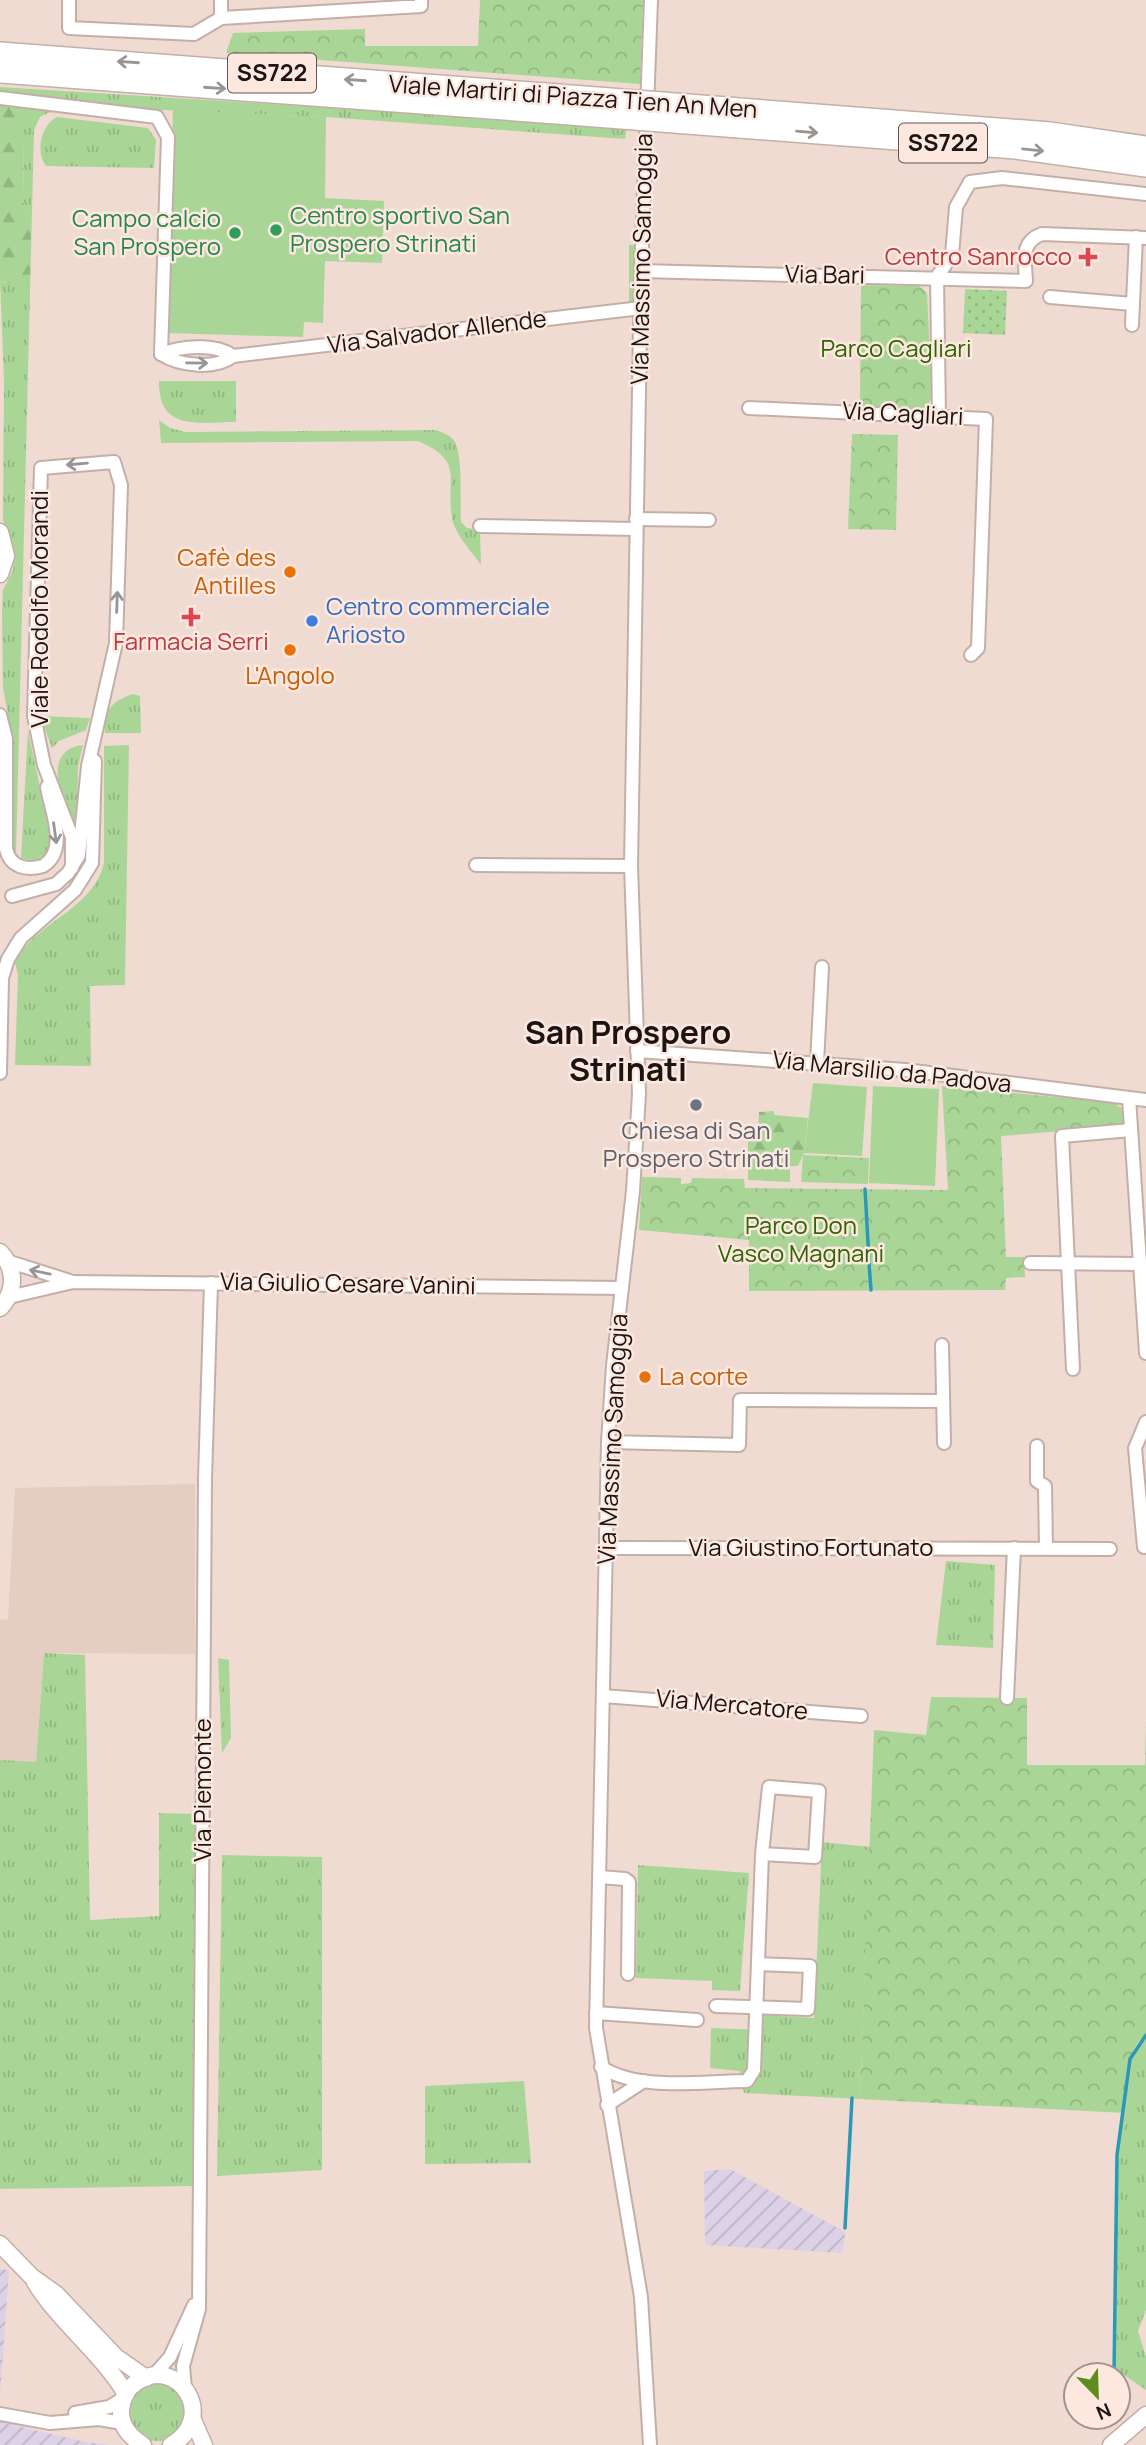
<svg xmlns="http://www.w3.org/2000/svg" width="1146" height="2445" viewBox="0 0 1146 2445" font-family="Manrope,sans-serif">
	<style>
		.commercial { fill: #e4cdc1 }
		.industrial { fill: url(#industrial-furrows) }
		.grass { fill: url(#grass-tufts) }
		.forest { fill: url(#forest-firs) }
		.park { fill: url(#park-crowns) }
		.garden { fill: url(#garden-dots) }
		.pitch { fill: #a9d696 }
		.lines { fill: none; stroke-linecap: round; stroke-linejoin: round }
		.stream { stroke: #2b98b7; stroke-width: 3.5 }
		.minor-casing { stroke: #c3afa8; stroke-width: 16 }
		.tertiary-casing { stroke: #c3afa8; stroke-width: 19 }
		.trunk-casing { stroke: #c3afa8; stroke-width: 24 }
		.minor { stroke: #fff; stroke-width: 12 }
		.tertiary { stroke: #fff; stroke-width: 16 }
		.trunk { stroke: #fff; stroke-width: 21 }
		.trunk-bridge-casing { stroke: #c3afa8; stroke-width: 24; stroke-linecap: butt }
		.trunk-bridge { stroke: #fff; stroke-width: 21 }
		.oneway { stroke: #989594 }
		.leisure-dot { fill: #2e9e5b; stroke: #fde8e0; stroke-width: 2.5 }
		.health-dot { fill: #e0444e; stroke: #fde8e0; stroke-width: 2.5 }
		.food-dot { fill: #e8710a; stroke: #fde8e0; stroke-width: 2.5 }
		.shop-dot { fill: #3f7fe0; stroke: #fde8e0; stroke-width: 2.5 }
		.worship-dot { fill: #6b7280; stroke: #fde8e0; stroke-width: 2.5 }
		.labels { text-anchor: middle; stroke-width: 5; stroke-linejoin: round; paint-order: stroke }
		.shield { fill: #fde8e0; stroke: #5f5450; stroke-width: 2 }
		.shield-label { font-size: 23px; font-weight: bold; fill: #1b1412 }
		.street-label { font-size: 24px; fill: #1b1412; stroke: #fde8e0 }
		.leisure-label { font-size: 24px; fill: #27864d; stroke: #fde8e0; text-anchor: start }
		.health-label { font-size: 24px; fill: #be3a42; stroke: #fde8e0; text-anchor: end }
		.park-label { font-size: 24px; fill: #2d6602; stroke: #fde8e0 }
		.food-label { font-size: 24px; fill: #c56008; stroke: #fde8e0; text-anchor: end }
		.shop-label { font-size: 24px; fill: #366cbe; stroke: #fde8e0; text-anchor: start }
		.worship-label { font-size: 24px; fill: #5b616d; stroke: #fde8e0 }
		.district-label { font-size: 32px; font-weight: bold; fill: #1b1412; stroke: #fde8e0 }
	</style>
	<defs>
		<pattern id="industrial-furrows" width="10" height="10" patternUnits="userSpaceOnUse" patternTransform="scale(1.75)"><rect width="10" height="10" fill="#dcd1e6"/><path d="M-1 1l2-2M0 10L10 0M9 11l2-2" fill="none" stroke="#bcb3c4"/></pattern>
		<pattern id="grass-tufts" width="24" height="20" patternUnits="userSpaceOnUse" patternTransform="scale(1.75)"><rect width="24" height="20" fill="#a9d696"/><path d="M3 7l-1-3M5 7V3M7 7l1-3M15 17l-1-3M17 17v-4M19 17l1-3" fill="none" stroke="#91b780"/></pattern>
		<pattern id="forest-firs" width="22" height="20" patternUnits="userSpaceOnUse" patternTransform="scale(1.75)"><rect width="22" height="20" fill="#a9d696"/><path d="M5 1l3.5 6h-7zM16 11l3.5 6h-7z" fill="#91b780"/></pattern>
		<pattern id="park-crowns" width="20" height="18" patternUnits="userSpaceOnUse" patternTransform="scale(1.75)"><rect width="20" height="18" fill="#a9d696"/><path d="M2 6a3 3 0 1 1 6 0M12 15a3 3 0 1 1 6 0" fill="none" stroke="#91b780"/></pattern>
		<pattern id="garden-dots" width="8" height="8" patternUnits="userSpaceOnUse" patternTransform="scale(1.75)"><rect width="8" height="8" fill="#a9d696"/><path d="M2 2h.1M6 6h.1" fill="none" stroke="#91b780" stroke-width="1.8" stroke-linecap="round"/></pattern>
	</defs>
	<rect width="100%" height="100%" fill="#f0dbd3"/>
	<polygon class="commercial" points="195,1484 195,1654 44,1653 36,1763 0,1760 0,1620 8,1619 15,1488"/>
	<g class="industrial">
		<polygon points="730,2169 845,2232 843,2253 705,2245 704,2171"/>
		<polygon points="0,2269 9,2270 0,2396"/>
		<polygon points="0,2422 86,2442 111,2445 0,2445"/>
	</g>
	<g class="grass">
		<polygon points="0,87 627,126 625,139 326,117 139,109 0,93"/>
		<polygon points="8,104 57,109 40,117 34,130 16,855 12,846 12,737 3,688 2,609 3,590 13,570 14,549 3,520 4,380 0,279 6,283 29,216 23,201 24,137"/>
		<path d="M57,117L148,128L156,140L154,168L46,166C35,152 41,125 57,117Z"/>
		<polygon points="629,245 638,245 636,298 629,304"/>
		<path d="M159,381H236V422C199,422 158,432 159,381Z"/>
		<path d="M159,420L170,428L185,432L436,430C443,433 451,435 455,442C463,458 460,503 461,522L467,528L480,530L481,565C472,552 454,533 452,518C445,478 466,462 418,441L161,443Z"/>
		<path d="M133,694L140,696L141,733H105C103,710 112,701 133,694Z"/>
		<polygon points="40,716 90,718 86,730 59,741 52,748"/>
		<polygon points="28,731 50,834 48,854 36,862 21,858"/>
		<path d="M83,745L78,767L77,826C60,802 41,749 83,745Z"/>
		<path d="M129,745L125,985L90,986L91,1066L15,1065L18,975L15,962C35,922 93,910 104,863V746Z"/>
		<polygon points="946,1561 995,1565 993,1648 936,1645"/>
		<polygon points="44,1653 85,1655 90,1920 159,1916 159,1813 197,1814 192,2186 0,2189 0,1760 36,1762"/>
		<polygon points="218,1658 229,1660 231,1738 222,1753"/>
		<polygon points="822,1842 870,1847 860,2099 744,2093 740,2071 710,2068 711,2028 761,2030 762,2015 814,2018"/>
		<polygon points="222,1855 322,1857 322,2170 217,2176"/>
		<polygon points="638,1865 749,1873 740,1991 712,1990 712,1981 636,1978"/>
		<polygon points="1146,2036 1146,2310 1138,2331 1146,2357 1146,2390 1115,2369 1118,2155 1130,2060"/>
		<polygon points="524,2081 531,2163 425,2164 425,2086"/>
		<circle cx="157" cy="2412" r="29"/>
	</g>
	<g class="forest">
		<path d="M0,104L12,107L24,137L23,201L29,216L30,271L26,280C17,284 8,285 0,279Z"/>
		<polygon points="774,1111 774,1115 808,1118 804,1153 798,1166 790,1166 790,1158 748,1155 748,1139 758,1133 759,1112"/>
	</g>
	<g class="park">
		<polygon points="480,0 643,0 640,84 226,53 233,33 365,29 365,46 478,46"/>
		<polygon points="861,285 919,286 927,293 932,398 925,409 860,406"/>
		<polygon points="852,434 898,435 896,530 848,529"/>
		<polygon points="942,1086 1114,1103 1123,1109 1126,1126 1001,1136 1006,1257 1024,1257 1025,1277 1006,1278 1005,1290 749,1291 749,1240 639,1230 642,1177 681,1178 681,1184 691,1183 692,1178 744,1179 745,1188 948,1190"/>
		<polygon points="803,1155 869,1158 868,1184 801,1182"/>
		<path d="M931,1697L1027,1698V1765H1145L1146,1716V2034C1123,2053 1126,2085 1124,2113L860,2099L874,1730L926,1735Z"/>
	</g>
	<polygon class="garden" points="965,289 1007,291 1005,335 963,333"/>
	<g class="pitch">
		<polygon points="173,110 326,117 325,198 384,201 382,263 325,261 323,323 304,322 303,337 166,333"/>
		<polygon points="813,1083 867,1087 862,1156 804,1153"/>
		<polygon points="873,1086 939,1089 935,1186 869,1183"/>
		<polygon points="748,1155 790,1158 790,1182 748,1180"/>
	</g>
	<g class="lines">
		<g class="stream">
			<polyline points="865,1189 869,1260"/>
			<polyline points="869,1263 871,1290"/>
			<polyline points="845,2228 852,2098"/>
			<polyline points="1114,2375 1117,2155 1130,2059 1146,2035"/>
		</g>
		<defs>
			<g id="minor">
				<polyline points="69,0 69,28 194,34 221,18 421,6 421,0"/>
				<polyline points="221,18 221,0"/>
				<polyline points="0,98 157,117 168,137 161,354"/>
				<path d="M641,271L1026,281C1025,260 1020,242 1042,234L1146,238"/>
				<polyline points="937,277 952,255 956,207 970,182 1002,178 1146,194"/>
				<polyline points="937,277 939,416"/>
				<polyline points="1050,297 1133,304"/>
				<polyline points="1132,325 1136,237"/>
				<path d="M161,354C180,366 215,370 233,356L641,308"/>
				<path d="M161,354C181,346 215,343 233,356"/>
				<polyline points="749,408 986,419 978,648 971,655"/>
				<polyline points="636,519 709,520"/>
				<polyline points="480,526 635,529"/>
				<path d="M0,715L6,739V849C10,867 26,871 43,866C69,850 51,811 47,787"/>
				<polyline points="476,865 631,866"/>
				<polyline points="12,896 56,884 68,873 79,855 88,766 116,643 121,485 114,462 41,468 34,716 44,765 72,837 72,868"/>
				<polyline points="637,1051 905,1070 1146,1100"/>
				<polyline points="817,1063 822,967"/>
				<polyline points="0,1073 2,978 8,959 21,938 75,890 92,863 95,761"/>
				<polyline points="1129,1098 1146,1353"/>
				<polyline points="7,1261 73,1282"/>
				<polyline points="1030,1263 1140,1264"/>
				<polyline points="9,1297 73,1282 622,1288"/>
				<polyline points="942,1345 944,1443"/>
				<polyline points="1073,1369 1062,1136 1131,1130"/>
				<polyline points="608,1442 739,1445 740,1400 943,1401"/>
				<polyline points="1037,1446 1037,1481 1045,1486 1046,1548"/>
				<polyline points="1144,1547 1135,1448 1146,1422"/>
				<polyline points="607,1548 1110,1549"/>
				<polyline points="603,1696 861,1716"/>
				<polyline points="1007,1698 1014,1548"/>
				<polyline points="600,1877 625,1879 629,1882 628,1974"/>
				<polyline points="716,2006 808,2009 810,1966 758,1964"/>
				<polyline points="596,2013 697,2020"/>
				<path d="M601,2067C641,2092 701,2081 747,2081L754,2070L762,1854L815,1857L819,1791L769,1787L762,1854"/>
				<polyline points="607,2105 644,2081"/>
				<polyline points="153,2376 170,2357 194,2305"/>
				<polyline points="185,2388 183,2366 199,2309 205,1479 211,1283"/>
				<polyline points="75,2413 109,2407 124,2398"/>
				<polyline points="0,2414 50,2423 99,2419 122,2423"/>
				<polyline points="650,2445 641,2297 596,2028 608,1442 613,1366 633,1191 639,1094 631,866 641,271 651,0"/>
			</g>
			<g id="tertiary">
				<polyline points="0,532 6,556 0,574"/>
				<path d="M0,1252C16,1269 16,1291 0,1308"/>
				<polyline points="0,2244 32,2277 56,2294 116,2357 146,2378"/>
				<path d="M35,2282C60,2323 101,2352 126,2394"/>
				<polyline points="193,2420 204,2445"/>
				<path d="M143,2445C130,2437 120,2426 121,2410C122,2399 127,2388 137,2382C178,2354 219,2418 171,2445"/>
				<polyline points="1111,2445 1146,2415"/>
			</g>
			<g id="trunk">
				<polyline points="0,53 545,94"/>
				<polyline points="0,72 543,112"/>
				<polyline points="740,109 1050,133 1146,147"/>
				<polyline points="739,127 1015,148 1146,166"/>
			</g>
		</defs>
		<use href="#minor" class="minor-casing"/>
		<use href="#tertiary" class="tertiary-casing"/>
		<use href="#trunk" class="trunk-casing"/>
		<use href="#minor" class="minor"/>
		<use href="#tertiary" class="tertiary"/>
		<use href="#trunk" class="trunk"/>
		<defs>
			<g id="trunk-bridge">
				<polyline points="545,94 740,109"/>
				<polyline points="543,112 739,127"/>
			</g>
		</defs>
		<use href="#trunk-bridge" class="trunk-bridge-casing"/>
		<use href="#trunk-bridge" class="trunk-bridge"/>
	</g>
	<defs><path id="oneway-shaft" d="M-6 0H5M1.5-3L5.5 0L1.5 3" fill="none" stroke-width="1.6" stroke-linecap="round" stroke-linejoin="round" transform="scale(1.75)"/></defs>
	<g class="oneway">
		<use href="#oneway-shaft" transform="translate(128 62) rotate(-176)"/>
		<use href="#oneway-shaft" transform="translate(355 80) rotate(-176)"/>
		<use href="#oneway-shaft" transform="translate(215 88) rotate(4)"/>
		<use href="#oneway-shaft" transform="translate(807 132) rotate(5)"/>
		<use href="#oneway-shaft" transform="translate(1033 150) rotate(6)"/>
		<use href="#oneway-shaft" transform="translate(197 363) rotate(1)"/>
		<use href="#oneway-shaft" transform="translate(77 464) rotate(175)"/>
		<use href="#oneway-shaft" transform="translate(117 602) rotate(-88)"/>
		<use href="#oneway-shaft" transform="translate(55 833) rotate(82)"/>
		<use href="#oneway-shaft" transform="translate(40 1272) rotate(-168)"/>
	</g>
	<g class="leisure-dot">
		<circle cx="276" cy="230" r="7"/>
		<circle cx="235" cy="233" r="7"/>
	</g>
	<g class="health-dot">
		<path d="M1084.5 246.5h7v7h7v7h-7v7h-7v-7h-7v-7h7z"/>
		<path d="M187.5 606.5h7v7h7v7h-7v7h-7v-7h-7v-7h7z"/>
	</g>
	<g class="food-dot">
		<circle cx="290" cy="572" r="7"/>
		<circle cx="290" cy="650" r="7"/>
		<circle cx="645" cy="1377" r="7"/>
	</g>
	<circle class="shop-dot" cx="312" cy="621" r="7"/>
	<circle class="worship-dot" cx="696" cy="1105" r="7"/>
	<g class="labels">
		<g class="shield">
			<rect x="228" y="53.5" width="88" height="39" rx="5"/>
			<rect x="899" y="123.5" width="88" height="39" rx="5"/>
		</g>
		<g class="shield-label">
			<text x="272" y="81">SS722</text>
			<text x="943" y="151">SS722</text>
		</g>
		<g class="street-label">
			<text transform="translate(573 97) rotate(4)" y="8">Viale Martiri di Piazza Tien An Men</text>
			<text transform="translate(642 259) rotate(-89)" y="8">Via Massimo Samoggia</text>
			<text transform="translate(825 275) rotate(1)" y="8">Via Bari</text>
			<text transform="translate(437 332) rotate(-7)" y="8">Via Salvador Allende</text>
			<text transform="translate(903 414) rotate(3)" y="8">Via Cagliari</text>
			<text transform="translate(40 609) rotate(-90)" y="8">Viale Rodolfo Morandi</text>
			<text transform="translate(892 1072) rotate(6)" y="8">Via Marsilio da Padova</text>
			<text transform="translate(348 1284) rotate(1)" y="8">Via Giulio Cesare Vanini</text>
			<text transform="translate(613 1439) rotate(-87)" y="8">Via Massimo Samoggia</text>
			<text x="811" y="1556">Via Giustino Fortunato</text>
			<text transform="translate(732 1705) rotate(5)" y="8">Via Mercatore</text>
			<text transform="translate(203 1790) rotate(-90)" y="8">Via Piemonte</text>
		</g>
		<g class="leisure-label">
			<text x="290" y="224">Centro sportivo San<tspan x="290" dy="28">Prospero Strinati</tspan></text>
			<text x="221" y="227" text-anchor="end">Campo calcio<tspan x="221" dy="28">San Prospero</tspan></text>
		</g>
		<g class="health-label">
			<text x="1072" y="265">Centro Sanrocco</text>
			<text x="191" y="650" text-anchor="middle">Farmacia Serri</text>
		</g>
		<g class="park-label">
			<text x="896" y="357">Parco Cagliari</text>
			<text x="801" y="1234">Parco Don<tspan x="801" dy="28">Vasco Magnani</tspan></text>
		</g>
		<g class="food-label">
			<text x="276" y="566">Cafè des<tspan x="276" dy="28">Antilles</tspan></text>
			<text x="290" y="684" text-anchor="middle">L'Angolo</text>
			<text x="659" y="1385" text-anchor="start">La corte</text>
		</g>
		<g class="shop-label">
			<text x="326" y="615">Centro commerciale<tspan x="326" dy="28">Ariosto</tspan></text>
		</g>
		<g class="worship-label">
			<text x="696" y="1139">Chiesa di San<tspan x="696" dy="28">Prospero Strinati</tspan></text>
		</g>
		<g class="district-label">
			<text x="628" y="1044">San Prospero<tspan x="628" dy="37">Strinati</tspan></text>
		</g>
	</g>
	<g transform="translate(1097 2396) rotate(157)"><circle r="33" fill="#fde8e0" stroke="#a3938e" stroke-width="2"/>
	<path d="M0-5L12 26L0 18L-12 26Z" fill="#5e8c1f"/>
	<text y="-10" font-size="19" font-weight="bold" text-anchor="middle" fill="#1b1412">N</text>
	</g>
</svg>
